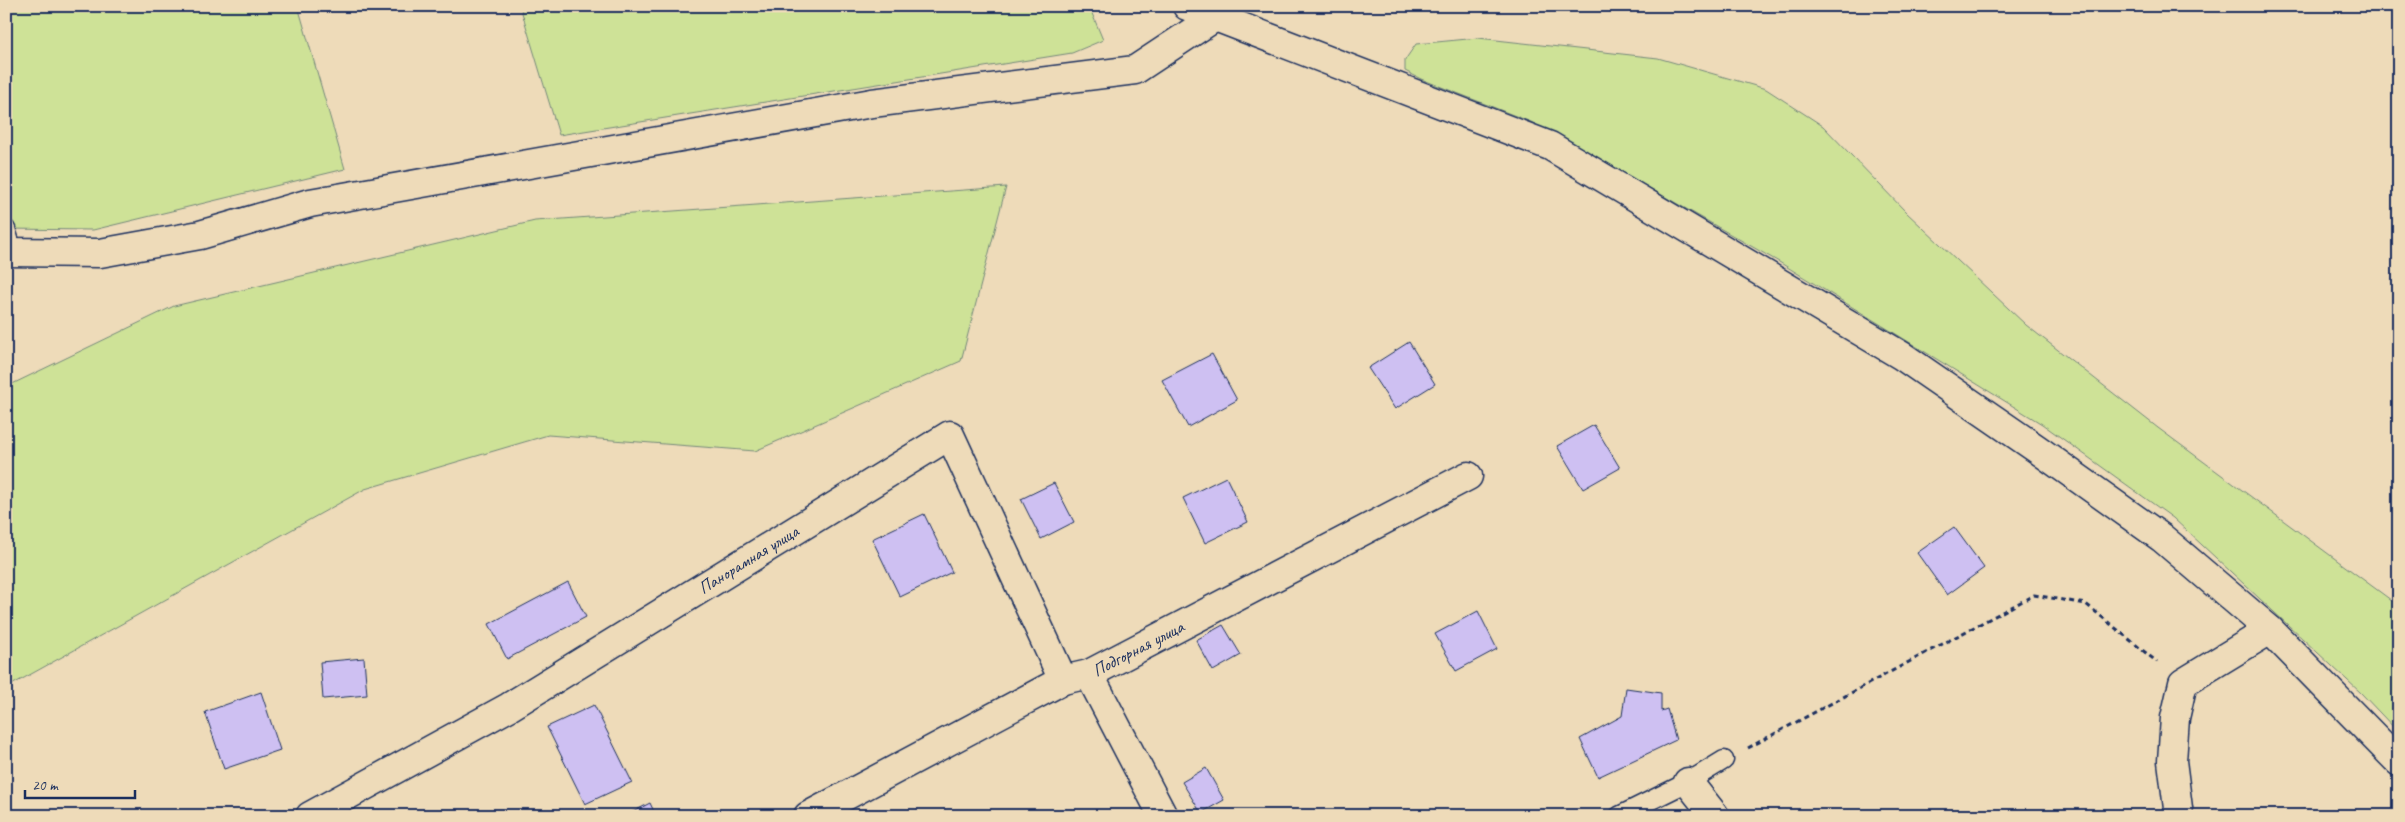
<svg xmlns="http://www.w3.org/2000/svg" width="2405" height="822" viewBox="0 0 2405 822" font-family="Caveat,sans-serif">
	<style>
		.green { fill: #cee297; stroke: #74887a }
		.building { fill: #cec0f2; stroke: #1b2f5e }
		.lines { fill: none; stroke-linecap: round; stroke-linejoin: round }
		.lane-casing { stroke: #1b2f5e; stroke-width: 21 }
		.street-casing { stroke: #1b2f5e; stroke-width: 31 }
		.secondary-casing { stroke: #1b2f5e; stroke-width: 31 }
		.path { stroke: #1b2f5e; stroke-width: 3; stroke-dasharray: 5 4; stroke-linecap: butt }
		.lane { stroke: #eedbb9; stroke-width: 18 }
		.street { stroke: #eedbb9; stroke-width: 28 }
		.secondary { stroke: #eedbb9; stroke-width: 28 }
		.labels { text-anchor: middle; stroke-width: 4; stroke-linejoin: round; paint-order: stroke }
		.street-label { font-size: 18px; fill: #1b2f5e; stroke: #eedbb9 }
	</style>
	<rect width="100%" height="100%" fill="#eedbb9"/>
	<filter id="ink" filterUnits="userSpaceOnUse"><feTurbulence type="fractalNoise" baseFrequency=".02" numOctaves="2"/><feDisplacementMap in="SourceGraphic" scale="10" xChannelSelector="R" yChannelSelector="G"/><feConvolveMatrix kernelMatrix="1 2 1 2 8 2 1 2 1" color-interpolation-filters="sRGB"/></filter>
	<g filter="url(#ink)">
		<g class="green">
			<polygon points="6,6 298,6 345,169 93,230 6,229"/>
			<polygon points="520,6 1078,6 1091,11 1103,40 1072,53 559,135"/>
			<polygon points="1478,38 1658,58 1766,89 1823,126 1906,212 2026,325 2158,428 2399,606 2399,733 2361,693 2173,518 2042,424 1779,262 1597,158 1531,122 1421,79 1405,71 1405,60 1416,44"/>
			<polygon points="1006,187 961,361 755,451 548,435 365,489 6,688 6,387 174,306 535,221"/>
		</g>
		<g class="building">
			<polygon points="1409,342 1435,384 1395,409 1368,368"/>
			<polygon points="1212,354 1237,400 1188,427 1162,380"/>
			<polygon points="1594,425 1620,468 1583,489 1557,446"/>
			<polygon points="1226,477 1248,522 1205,543 1183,498"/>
			<polygon points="1054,483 1074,522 1041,539 1021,499"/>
			<polygon points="924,514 952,572 900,597 872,539"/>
			<polygon points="1954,527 1984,568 1947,595 1917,553"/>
			<polygon points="568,582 586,617 507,659 489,624"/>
			<polygon points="1478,611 1497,649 1456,671 1435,634"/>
			<polygon points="1223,625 1241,655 1213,671 1196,640"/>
			<polygon points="364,658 367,695 323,699 320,662"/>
			<polygon points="1626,688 1661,693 1661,711 1667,709 1676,740 1598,777 1580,739 1622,716"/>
			<polygon points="261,692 280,750 224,769 205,712"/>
			<polygon points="594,705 632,782 585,804 547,727"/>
			<polygon points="1206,768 1224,800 1201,813 1182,782"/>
			<polygon points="650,803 656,816 625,816"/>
		</g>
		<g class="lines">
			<defs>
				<g id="lane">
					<polyline points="6,229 13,252"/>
					<polyline points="1619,816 1688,782 1724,760"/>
				</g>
				<g id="street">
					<polyline points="6,252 100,253 200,235 310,203 872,103 1135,70 1215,17"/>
					<polyline points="1089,674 1163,816"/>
					<polyline points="1688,782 1715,816"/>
					<path id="s1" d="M310,816L509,707L950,435L1063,680"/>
					<path id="s2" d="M808,816L1063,680L1089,674L1468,476"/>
					<polyline points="2179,816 2172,761 2175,718 2183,683 2270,630"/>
				</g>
				<polyline id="secondary" points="1187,6 1550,146 1902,356 2037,449 2162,538 2270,630 2399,762"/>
			</defs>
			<use href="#lane" class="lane-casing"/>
			<use href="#street" class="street-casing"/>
			<use href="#secondary" class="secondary-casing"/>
			<polyline class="path" points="1748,748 2034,595 2086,604 2157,662"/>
			<use href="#lane" class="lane"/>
			<use href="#street" class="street"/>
			<use href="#secondary" class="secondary"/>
		</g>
	</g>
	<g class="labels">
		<g class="street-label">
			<text dy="6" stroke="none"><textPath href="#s1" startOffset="508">Панорамная улица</textPath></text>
			<text dy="6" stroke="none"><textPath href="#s2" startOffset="371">Подгорная улица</textPath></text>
		</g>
	</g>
	<rect width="2405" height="822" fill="none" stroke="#eedbb9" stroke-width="25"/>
	<rect x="12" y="12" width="2380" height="797" fill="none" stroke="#1b2f5e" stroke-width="2" filter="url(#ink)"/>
	<path d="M25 790v8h110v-8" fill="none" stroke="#1b2f5e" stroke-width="2.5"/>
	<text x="32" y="790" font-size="15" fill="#1b2f5e" stroke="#eedbb9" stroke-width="4" paint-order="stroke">20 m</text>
</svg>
